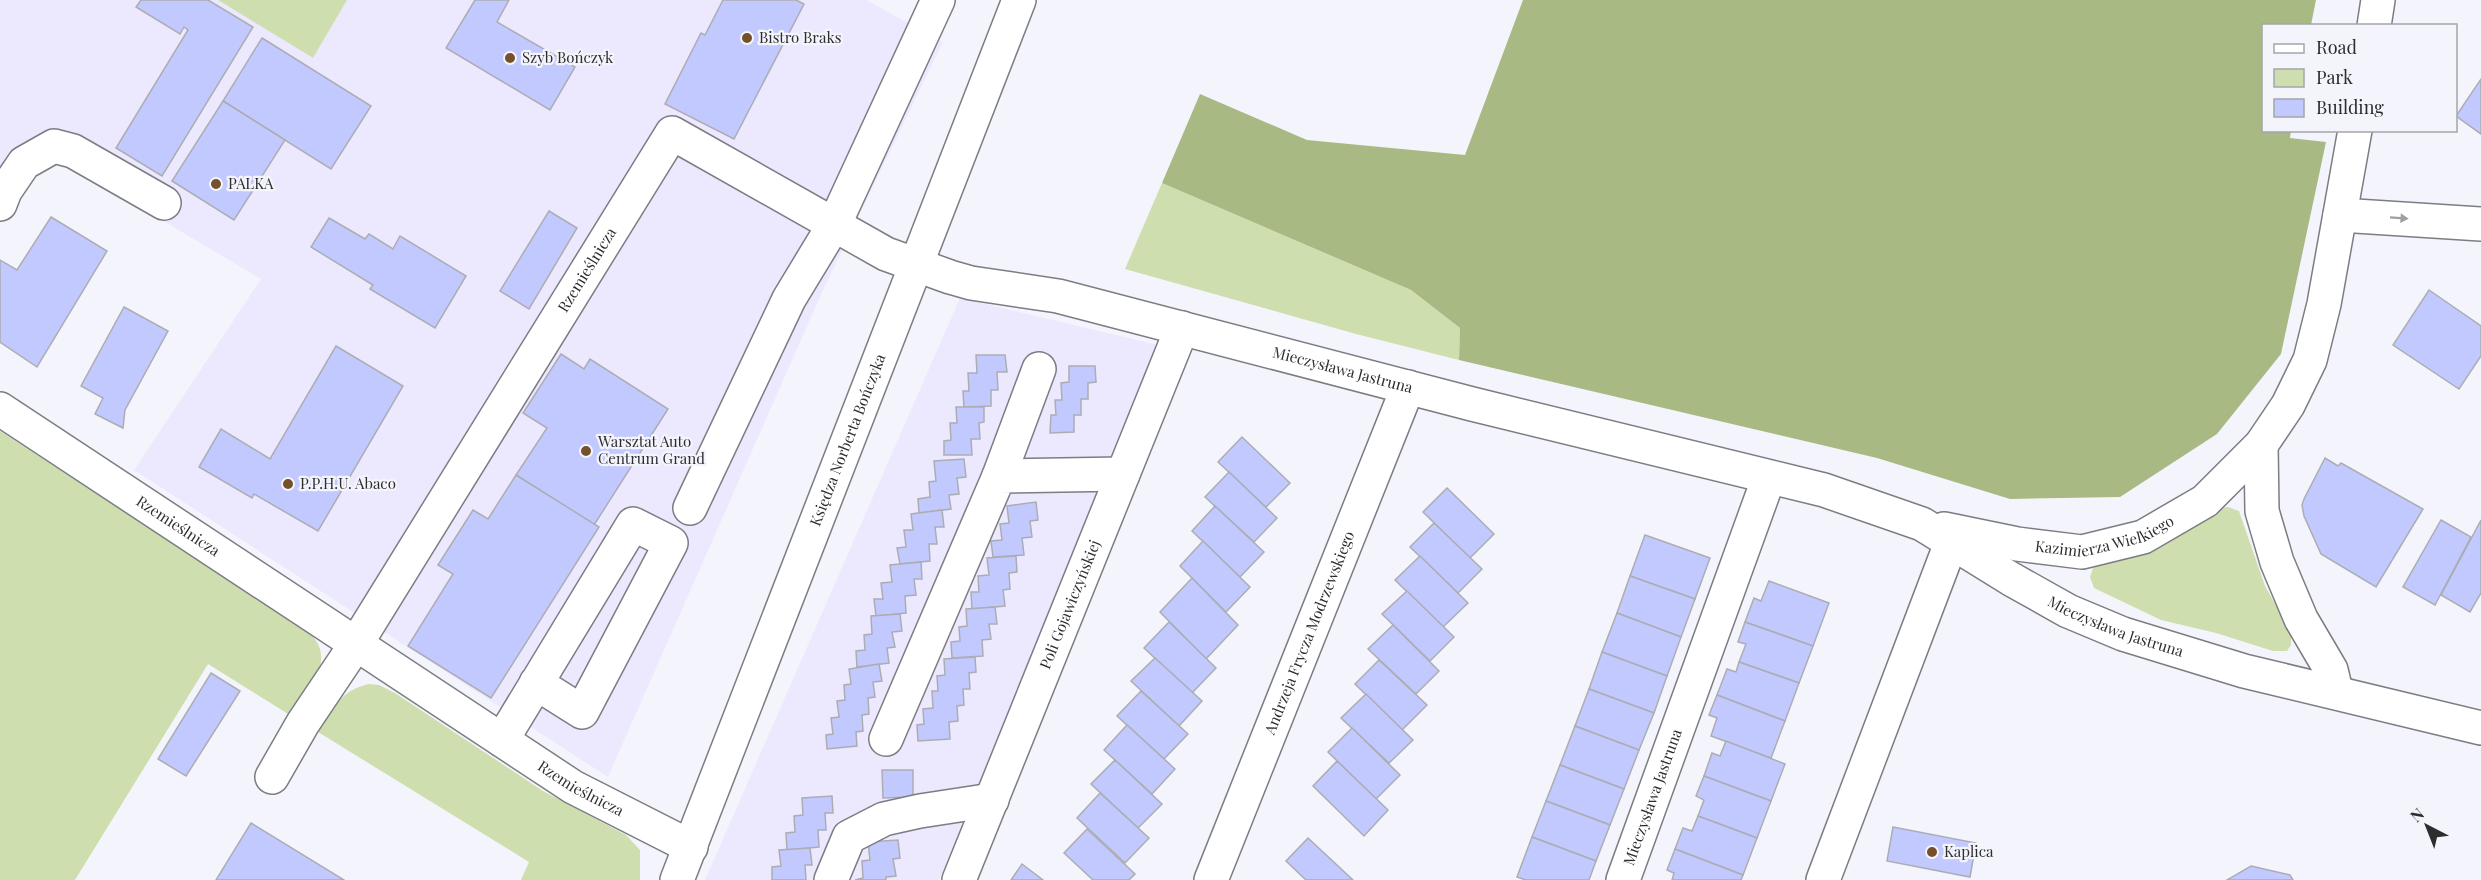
<svg xmlns="http://www.w3.org/2000/svg" width="2481" height="880" viewBox="0 0 2481 880" font-family="'Playfair Display',serif">
	<style>
		.industrial { fill: #ece8fe }
		.green { fill: #cfdeaf }
		.forest { fill: #a9b983 }
		.building { fill: #c2c9ff; stroke: #acadb3; stroke-width: 1.5 }
		.lines { fill: none; stroke-linecap: round; stroke-linejoin: round }
		.minor-casing { stroke: #7c7c83; stroke-width: 36 }
		.minor { stroke: #fff; stroke-width: 33 }
		.oneway { fill: #a0a0a2 }
		.poi-dot { fill: #74512a; stroke: #f4f5fc; stroke-width: 2 }
		.labels { text-anchor: middle; stroke-width: 4.5; stroke-linejoin: round; paint-order: stroke }
		.poi-label { font-size: 15px; fill: #2d2d30; stroke: #f4f5fc; text-anchor: start }
		.street-label { font-size: 15px; fill: #2d2d30; stroke: #f4f5fc }
	</style>
	<rect width="100%" height="100%" fill="#f4f5fc"/>
	<g class="industrial">
		<polygon points="0,0 218,0 313,58 347,0 866,0 943,42 823,290 608,777 134,470 261,279 59,159 16,190 0,223"/>
		<polygon points="960,298 1158,345 939,880 705,880"/>
	</g>
	<g class="green">
		<polygon points="218,0 347,0 313,58"/>
		<polygon points="1162,183 1411,290 1460,328 1459,360 1356,334 1125,269"/>
		<path d="M0,431L307,631C339,657 309,690 293,717L208,664L75,880H0Z"/>
		<polygon points="2228,507 2239,511 2265,586 2283,618 2291,635 2291,645 2287,651 2273,651 2216,633 2161,620 2094,588 2090,577 2095,562 2135,557 2215,508"/>
		<path d="M369,684L379,685L395,693L543,791L626,835L640,850V880H521L529,862L318,732C334,708 339,691 369,684Z"/>
	</g>
	<polygon class="forest" points="1523,0 2316,0 2311,25 2264,26 2264,130 2291,131 2290,138 2326,142 2281,354 2217,434 2120,497 2010,499 1877,458 1459,360 1460,328 1411,290 1162,183 1200,94 1307,140 1465,155"/>
	<g class="building">
		<polygon points="141,0 208,0 253,27 162,176 116,148 188,30 184,27 180,34 136,7"/>
		<polygon points="475,0 509,0 497,22 575,67 550,110 446,48"/>
		<polygon points="723,0 796,0 804,4 734,139 665,104 701,33 705,35"/>
		<polygon points="262,38 371,106 331,169 223,101"/>
		<polygon points="2481,79 2481,134 2456,116"/>
		<polygon points="223,101 285,140 234,220 172,181"/>
		<polygon points="549,211 577,228 529,309 500,291"/>
		<polygon points="51,217 107,251 37,367 0,342 0,260 17,270"/>
		<polygon points="329,218 365,239 369,234 393,249 400,236 466,276 435,328 370,289 373,285 311,247"/>
		<polygon points="2429,290 2481,326 2481,356 2459,389 2393,345"/>
		<polygon points="124,307 168,331 125,410 123,428 95,414 103,398 81,386"/>
		<polygon points="336,346 403,386 318,531 254,494 252,498 199,467 221,429 270,459"/>
		<polygon points="561,354 584,369 590,359 668,409 594,525 516,475 547,428 523,413"/>
		<polygon points="976,355 1005,355 1007,372 997,372 998,390 991,390 991,406 964,407 963,391 969,391 968,373 977,373"/>
		<polygon points="1069,366 1095,366 1096,382 1088,383 1088,399 1081,399 1081,415 1074,415 1074,432 1050,433 1051,415 1056,415 1055,400 1062,400 1061,383 1069,382"/>
		<polygon points="956,407 984,407 984,422 979,423 980,439 971,439 972,455 944,455 944,441 951,440 950,423 957,423"/>
		<polygon points="1242,437 1290,483 1266,507 1218,462"/>
		<polygon points="2325,458 2338,466 2341,463 2423,509 2376,587 2321,554 2304,516 2302,505 2304,499"/>
		<polygon points="964,459 966,477 957,478 959,494 949,495 951,509 919,513 918,499 930,497 929,482 936,481 934,461"/>
		<polygon points="1229,472 1277,518 1254,542 1205,497"/>
		<polygon points="516,475 599,527 491,698 408,646 453,574 438,565 473,510 488,519"/>
		<polygon points="1447,488 1494,534 1470,558 1423,512"/>
		<polygon points="1036,502 1038,520 1030,521 1032,537 1022,538 1024,555 993,557 991,541 1002,540 1000,524 1009,523 1007,506"/>
		<polygon points="1215,506 1264,552 1240,577 1192,531"/>
		<polygon points="942,510 944,527 935,527 937,544 929,544 930,561 900,564 897,548 906,547 904,530 913,530 911,514"/>
		<polygon points="2441,520 2471,537 2435,605 2403,587"/>
		<polygon points="2481,520 2481,593 2470,612 2441,595"/>
		<polygon points="1434,523 1482,569 1458,593 1410,547"/>
		<polygon points="1645,535 1710,558 1695,599 1630,576"/>
		<polygon points="1203,541 1250,587 1226,612 1180,566"/>
		<polygon points="1016,556 1017,572 1009,573 1010,589 1003,590 1005,606 972,609 971,592 979,592 978,576 989,575 987,558"/>
		<polygon points="1420,556 1468,603 1443,627 1395,580"/>
		<polygon points="921,562 922,579 914,579 916,595 905,596 906,613 876,616 874,599 883,599 881,583 892,582 890,565"/>
		<polygon points="1630,576 1695,599 1681,637 1617,613"/>
		<polygon points="1192,578 1238,625 1206,659 1160,612"/>
		<polygon points="1769,581 1829,603 1813,646 1745,622 1754,598 1761,601"/>
		<polygon points="1407,591 1454,637 1430,661 1382,614"/>
		<polygon points="995,607 997,624 989,624 991,639 982,640 983,656 952,658 951,642 960,641 959,627 967,626 966,609"/>
		<polygon points="1617,613 1681,637 1667,676 1602,652"/>
		<polygon points="900,614 902,631 892,632 895,647 887,648 889,663 857,667 856,651 865,650 864,635 872,634 871,616"/>
		<polygon points="1169,622 1216,668 1192,693 1144,648"/>
		<polygon points="1745,622 1813,646 1799,683 1739,662 1746,644 1738,642"/>
		<polygon points="1393,625 1439,671 1416,694 1368,649"/>
		<polygon points="1602,652 1667,676 1654,713 1589,689"/>
		<polygon points="975,657 976,672 969,673 970,689 963,689 964,705 957,706 958,721 949,722 950,739 918,741 917,725 924,724 923,709 933,708 932,691 938,691 937,676 945,675 944,659"/>
		<polygon points="1155,658 1202,701 1179,726 1131,681"/>
		<polygon points="1379,660 1427,705 1402,730 1355,684"/>
		<polygon points="1739,662 1799,683 1785,721 1717,695 1727,669 1736,672"/>
		<polygon points="879,664 882,681 873,682 875,697 868,698 869,714 862,715 863,731 856,732 857,746 827,749 826,735 833,734 831,718 839,717 837,701 845,700 844,685 851,684 849,669"/>
		<polygon points="211,673 240,691 186,776 158,759"/>
		<polygon points="1589,689 1654,713 1639,750 1575,726"/>
		<polygon points="1141,691 1188,734 1164,759 1117,716"/>
		<polygon points="1366,694 1413,740 1389,763 1341,718"/>
		<polygon points="1717,695 1785,721 1771,758 1711,736 1717,718 1709,715"/>
		<polygon points="1127,725 1175,769 1152,794 1104,750"/>
		<polygon points="1575,726 1639,750 1624,789 1560,765"/>
		<polygon points="1352,728 1400,775 1376,799 1328,752"/>
		<polygon points="1726,741 1785,764 1771,801 1704,776 1712,753 1720,756"/>
		<polygon points="1115,760 1162,804 1138,828 1091,784"/>
		<polygon points="1337,761 1388,810 1364,836 1313,786"/>
		<polygon points="1560,765 1624,789 1610,825 1546,801"/>
		<polygon points="882,770 913,770 913,797 883,798"/>
		<polygon points="1704,776 1771,801 1757,838 1698,816 1704,800 1696,796"/>
		<polygon points="1100,793 1149,838 1125,863 1077,818"/>
		<polygon points="832,796 833,813 825,813 826,830 818,830 819,847 787,850 786,833 795,832 794,816 803,815 802,798"/>
		<polygon points="1546,801 1610,825 1596,861 1532,837"/>
		<polygon points="1698,816 1757,838 1743,875 1675,849 1683,828 1692,831"/>
		<polygon points="251,823 344,880 216,880"/>
		<polygon points="1893,827 1976,843 1970,877 1887,861"/>
		<polygon points="1087,829 1135,874 1129,880 1093,880 1064,853"/>
		<polygon points="1532,837 1596,861 1589,880 1526,880 1517,877"/>
		<polygon points="1308,838 1353,880 1306,880 1286,861"/>
		<polygon points="898,840 900,858 893,859 896,876 886,877 886,880 855,880 863,878 862,861 870,860 868,842"/>
		<polygon points="810,848 812,865 805,865 806,880 772,880 772,867 781,866 779,850"/>
		<polygon points="1675,849 1743,875 1741,880 1672,880 1674,873 1667,870"/>
		<polygon points="1022,864 1043,880 1011,880"/>
		<polygon points="2251,866 2290,875 2293,880 2227,880"/>
	</g>
	<g class="lines">
		<defs>
			<g id="minor">
				<polyline points="2374,26 2378,0"/>
				<polyline points="0,204 5,191 24,163 54,146 73,151 164,203"/>
				<polyline points="2340,215 2481,224"/>
				<path id="s1" d="M0,409L573,787L691,847"/>
				<polyline points="2261,445 2262,511 2277,562 2301,619 2331,670 2336,691"/>
				<polyline points="999,476 1039,369"/>
				<polyline points="690,508 789,299 835,223 938,0"/>
				<path id="s2" d="M1944,529L2017,544L2082,552L2143,537L2205,501L2261,445L2288,405L2310,360L2324,304L2355,130"/>
				<polyline points="886,739 999,476 1123,474"/>
				<polyline points="502,740 633,524 671,543 582,712 536,683"/>
				<path id="s3" d="M272,777L303,723L356,644L672,133L886,254L950,277L971,283L1058,296L1472,404L1824,490L1922,524L2011,579L2068,611L2123,634L2244,671L2481,728"/>
				<path id="s4" d="M677,880L1019,0"/>
				<polyline points="831,880 849,837 884,819 920,811 992,800"/>
				<path id="s5" d="M959,880L1182,328"/>
				<path id="s6" d="M1211,880L1408,387"/>
				<path id="s7" d="M1623,880L1769,477"/>
				<polyline points="1823,880 1951,543"/>
			</g>
		</defs>
		<use href="#minor" class="minor-casing"/>
		<use href="#minor" class="minor"/>
	</g>
	<defs><path id="oneway-solid" d="M-6-.8H1V-3.2L6.5 0L1 3.2V.8H-6Z" transform="scale(1.5)"/></defs>
	<use class="oneway" href="#oneway-solid" transform="translate(2399 218) rotate(4)"/>
	<g class="poi-dot">
		<circle cx="747" cy="38" r="6"/>
		<circle cx="510" cy="58" r="6"/>
		<circle cx="216" cy="184" r="6"/>
		<circle cx="586" cy="451" r="6"/>
		<circle cx="288" cy="484" r="6"/>
		<circle cx="1932" cy="852" r="6"/>
	</g>
	<g class="labels">
		<g class="poi-label">
			<text x="759" y="43">Bistro Braks</text>
			<text x="522" y="63">Szyb Bończyk</text>
			<text x="228" y="189">PALKA</text>
			<text x="598" y="447">Warsztat Auto<tspan x="598" dy="17">Centrum Grand</tspan></text>
			<text x="300" y="489">P.P.H.U. Abaco</text>
			<text x="1944" y="857">Kaplica</text>
		</g>
		<g class="street-label">
			<text dy="5" stroke="none"><textPath href="#s3" startOffset="597">Rzemieślnicza</textPath></text>
			<text dy="5" stroke="none"><textPath href="#s3" startOffset="1476">Mieczysława Jastruna</textPath></text>
			<text dy="5" stroke="none"><textPath href="#s4" startOffset="472">Księdza Norberta Bończyka</textPath></text>
			<text dy="5" stroke="none"><textPath href="#s1" startOffset="213">Rzemieślnicza</textPath></text>
			<text dy="5" stroke="none"><textPath href="#s2" startOffset="165">Kazimierza Wielkiego</textPath></text>
			<text dy="5" stroke="none"><textPath href="#s5" startOffset="297">Poli Gojawiczyńskiej</textPath></text>
			<text dy="5" stroke="none"><textPath href="#s3" startOffset="2296">Mieczysława Jastruna</textPath></text>
			<text dy="5" stroke="none"><textPath href="#s6" startOffset="266">Andrzeja Frycza Modrzewskiego</textPath></text>
			<text dy="5" stroke="none"><textPath href="#s1" startOffset="694">Rzemieślnicza</textPath></text>
			<text dy="5" stroke="none"><textPath href="#s7" startOffset="88">Mieczysława Jastruna</textPath></text>
		</g>
	</g>
	<rect x="2262" y="24" width="195" height="108" fill="#f4f5fc" stroke="#a4a5aa" stroke-width="1.5"/>
	<rect x="2274" y="44" width="30" height="9" fill="#ffffff" stroke="#a4a5aa" stroke-width="1.5"/>
	<text x="2316" y="54" font-size="18" fill="#2d2d30">Road</text>
	<rect x="2274" y="69" width="30" height="18" fill="#cfdeaf" stroke="#a4a5aa" stroke-width="1.5"/>
	<text x="2316" y="84" font-size="18" fill="#2d2d30">Park</text>
	<rect x="2274" y="99" width="30" height="18" fill="#c2c9ff" stroke="#a4a5aa" stroke-width="1.5"/>
	<text x="2316" y="114" font-size="18" fill="#2d2d30">Building</text>
	<g transform="translate(2427 826) rotate(318)" stroke="#f4f5fc" stroke-width="4.5" paint-order="stroke">
	<path d="M0-4.5L10 22L0 15L-10 22Z" fill="#2d2d30"/>
	<text y="-9" font-size="16" font-weight="bold" text-anchor="middle" fill="#2d2d30">N</text>
	</g>
</svg>
